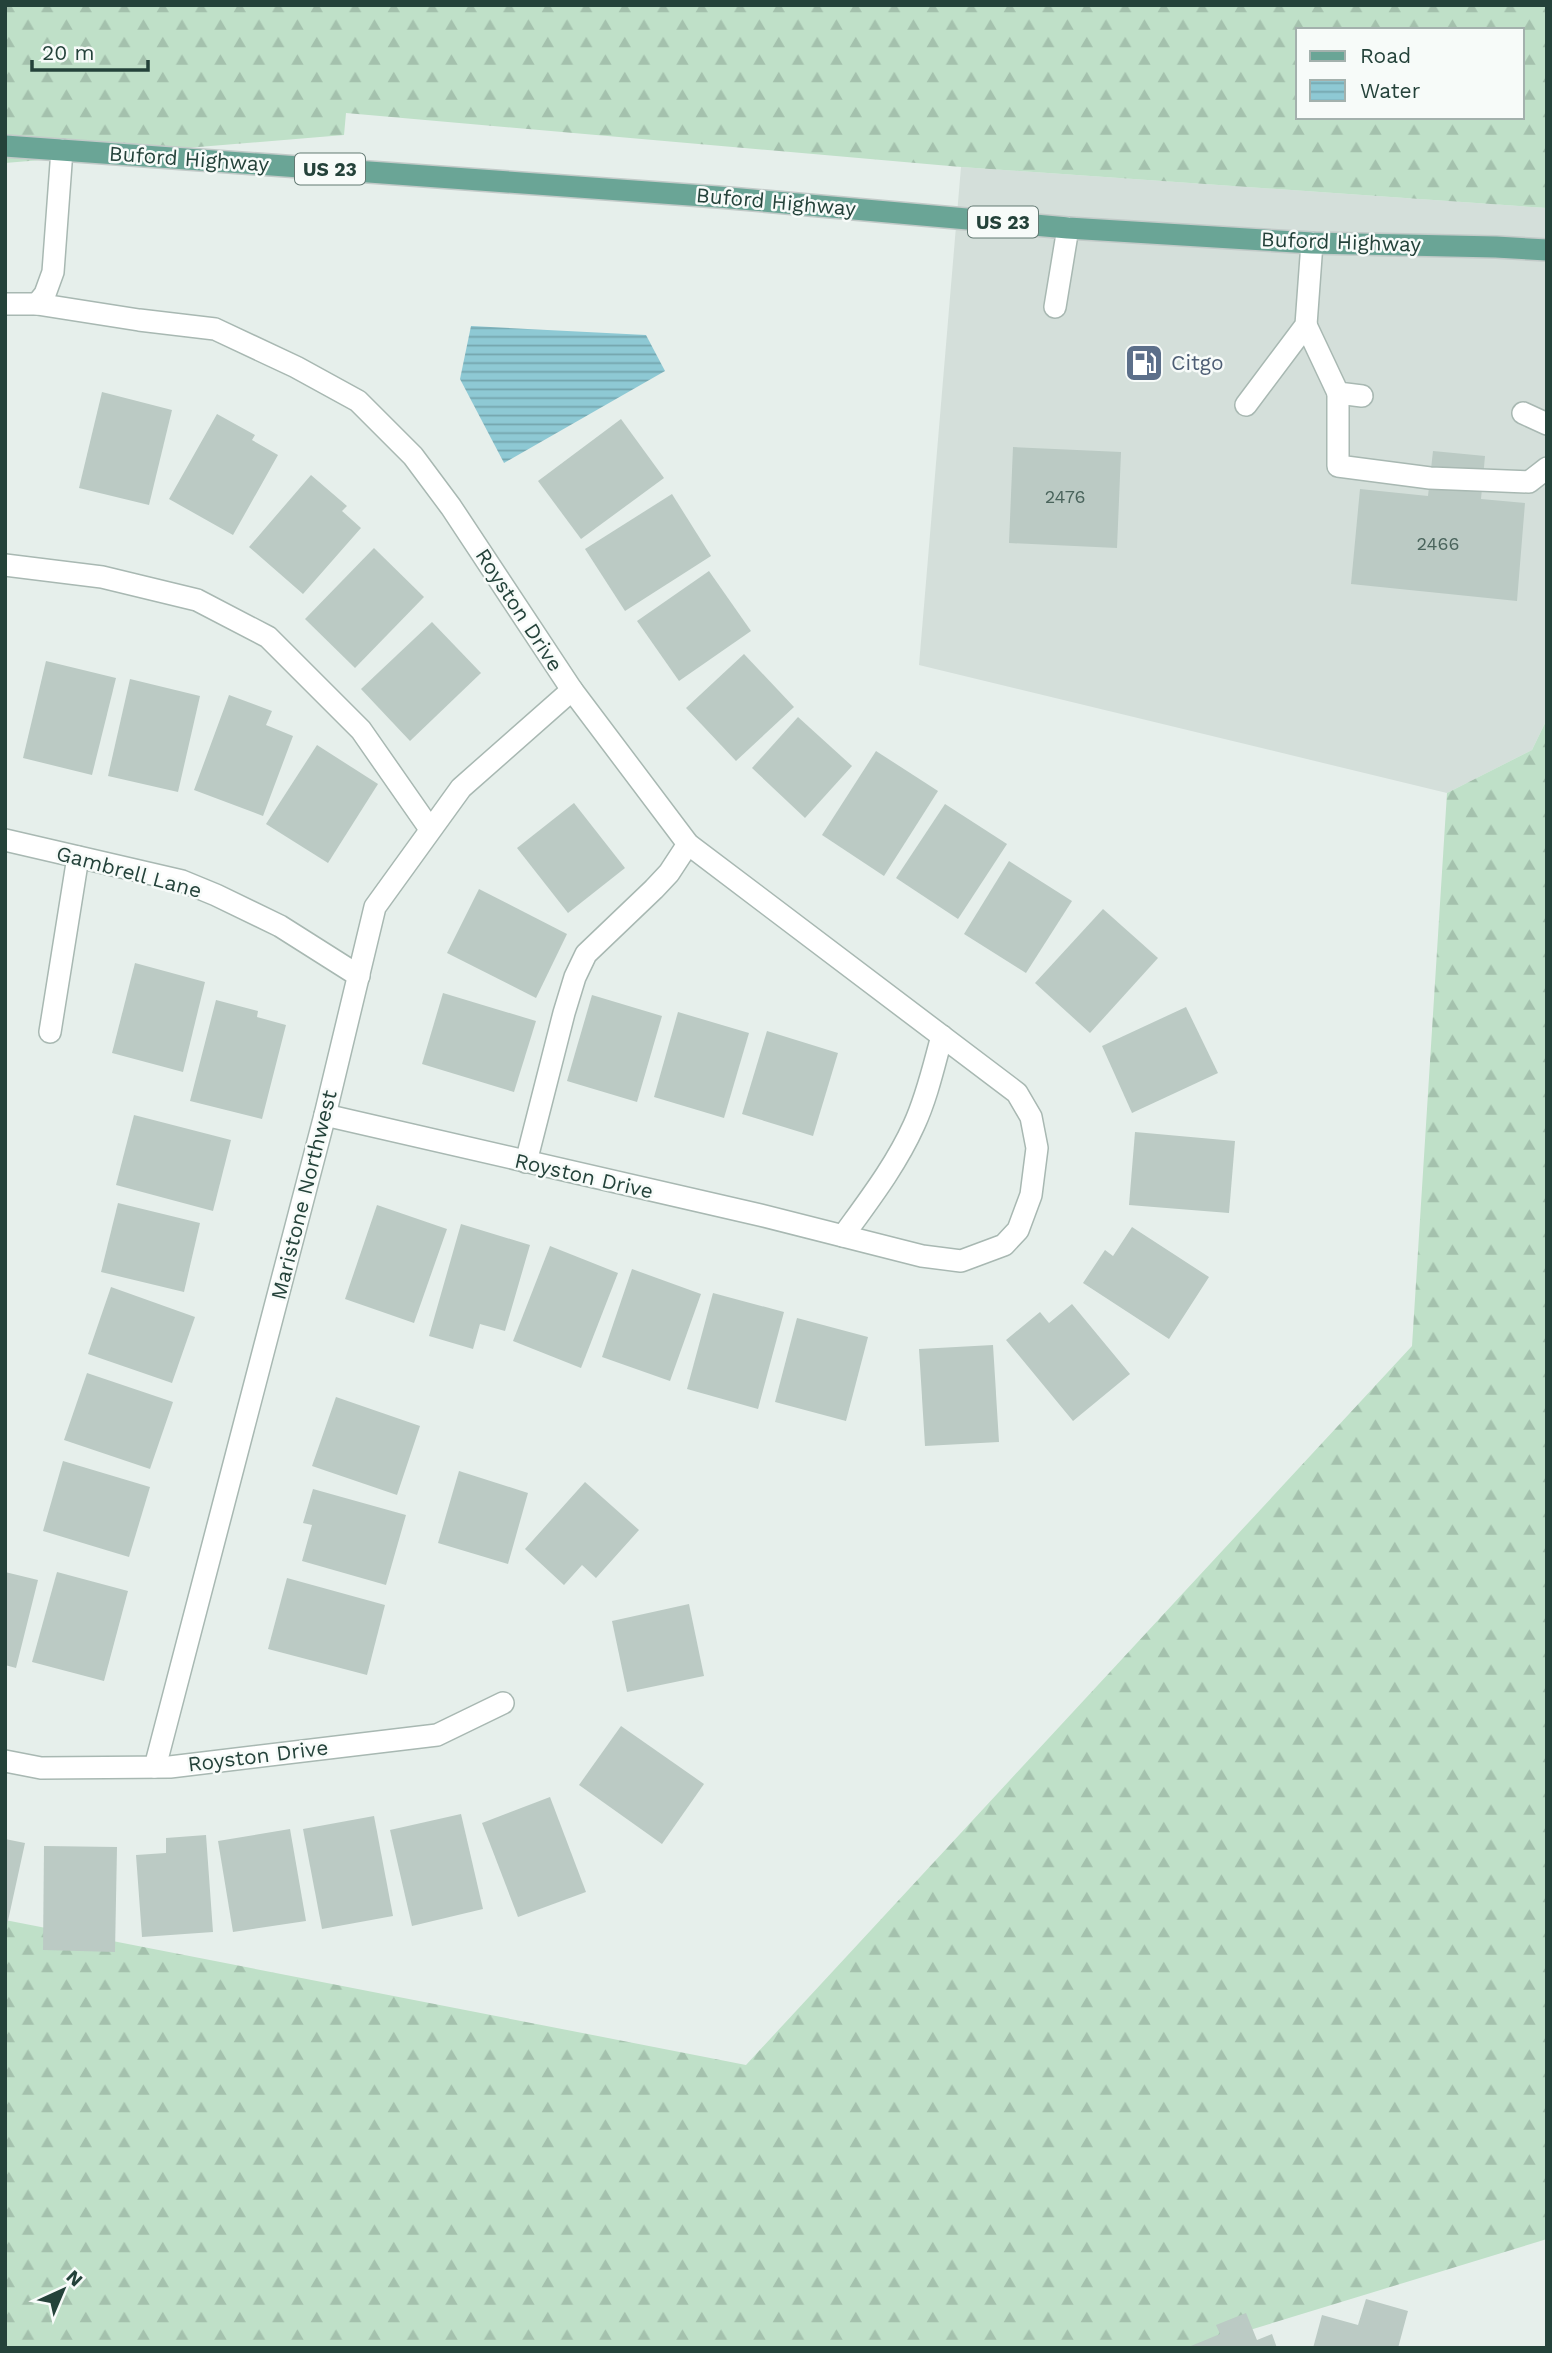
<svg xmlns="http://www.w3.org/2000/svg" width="1552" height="2353" viewBox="0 0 1552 2353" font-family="'Work Sans',sans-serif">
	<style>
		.built { fill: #d4dfda }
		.forest { fill: url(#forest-firs); fill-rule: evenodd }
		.water { fill: url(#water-rules) }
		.building { fill: #bbcac4 }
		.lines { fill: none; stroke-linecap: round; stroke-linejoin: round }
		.minor-casing { stroke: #a8b8b2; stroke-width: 24 }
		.major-casing { stroke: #c2cac8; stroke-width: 24 }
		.minor { stroke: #fff; stroke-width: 21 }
		.major { stroke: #6aa596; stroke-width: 21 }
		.labels { text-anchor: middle; stroke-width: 5; stroke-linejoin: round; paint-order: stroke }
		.number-label { font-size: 18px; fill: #4a645c }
		.shield { fill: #f7fbf9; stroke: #637a73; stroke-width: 2 }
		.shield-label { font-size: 19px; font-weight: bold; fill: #24423a }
		.street-label { font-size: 21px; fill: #24423a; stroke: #f7fbf9 }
		.service-label { font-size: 21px; fill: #4e5e75; stroke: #f7fbf9; text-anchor: start }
	</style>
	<defs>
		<pattern id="forest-firs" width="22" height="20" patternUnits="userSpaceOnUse" patternTransform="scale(1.75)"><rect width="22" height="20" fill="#bfe0c8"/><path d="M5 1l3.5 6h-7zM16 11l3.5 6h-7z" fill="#a4c1ad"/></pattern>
		<pattern id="water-rules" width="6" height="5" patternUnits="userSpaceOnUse" patternTransform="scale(1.75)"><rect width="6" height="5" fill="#8ec9d4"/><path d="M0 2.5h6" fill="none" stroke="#74a5ad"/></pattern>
	</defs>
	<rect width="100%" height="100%" fill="#e6efeb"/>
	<polygon class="built" points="961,167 1547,208 1547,719 1532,750 1447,793 919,665"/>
	<g class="forest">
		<path d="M5,5H1547V208L961,167L346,113L344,135L5,163ZM1298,30H1522V117H1298Z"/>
		<polygon points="1547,719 1547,2239 1191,2348 5,2348 5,1920 746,2065 1412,1346 1447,793 1532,750"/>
	</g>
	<polygon class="water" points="471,326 646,335 665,371 504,463 460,379"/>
	<g class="building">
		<polygon points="102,392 172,410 149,505 79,488"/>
		<polygon points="217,414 255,435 252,440 278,455 233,535 169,499"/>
		<polygon points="621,419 664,478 581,539 538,481"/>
		<polygon points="1013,447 1121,452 1117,548 1009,543"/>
		<polygon points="1433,451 1485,456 1481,499 1525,503 1517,601 1351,584 1360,489 1428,496"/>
		<polygon points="311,475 347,506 342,511 361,528 303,594 249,547"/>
		<polygon points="672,494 711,556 625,611 585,549"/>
		<polygon points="374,548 424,597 355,668 305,619"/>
		<polygon points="709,571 751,631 679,681 637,621"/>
		<polygon points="432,622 481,673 410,741 361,689"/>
		<polygon points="744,654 794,707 736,761 686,708"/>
		<polygon points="46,661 116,678 92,775 23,758"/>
		<polygon points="130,679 200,696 178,792 108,776"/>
		<polygon points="229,695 272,711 266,725 293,736 263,816 194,790"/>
		<polygon points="798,717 852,766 805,818 752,768"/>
		<polygon points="317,745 378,784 328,863 266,824"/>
		<polygon points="876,751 938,791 884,876 822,835"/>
		<polygon points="574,803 625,868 568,913 517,848"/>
		<polygon points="945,804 1007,844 958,919 896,878"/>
		<polygon points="1009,861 1072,901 1026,973 964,934"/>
		<polygon points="479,889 567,934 536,998 447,953"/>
		<polygon points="1103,909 1158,958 1090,1033 1035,983"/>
		<polygon points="135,963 205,982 183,1072 112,1053"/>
		<polygon points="443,993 536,1021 514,1092 422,1064"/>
		<polygon points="592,995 662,1016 637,1102 567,1081"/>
		<polygon points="216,1000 258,1011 257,1017 286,1025 262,1119 190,1101"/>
		<polygon points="1186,1007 1218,1073 1132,1113 1102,1046"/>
		<polygon points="678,1012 749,1033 724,1118 654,1097"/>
		<polygon points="767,1031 838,1053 813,1136 742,1114"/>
		<polygon points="134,1115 231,1140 213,1211 116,1185"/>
		<polygon points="1135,1132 1235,1141 1229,1213 1129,1205"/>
		<polygon points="118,1203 200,1223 184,1292 101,1272"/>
		<polygon points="377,1205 447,1229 414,1323 345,1299"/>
		<polygon points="461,1224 530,1245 505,1331 480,1324 473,1349 429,1336"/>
		<polygon points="1132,1227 1209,1277 1169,1339 1083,1283 1105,1250 1113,1256"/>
		<polygon points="550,1246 618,1273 581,1368 513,1341"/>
		<polygon points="632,1269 701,1294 670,1381 602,1357"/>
		<polygon points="111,1287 195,1317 172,1383 88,1354"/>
		<polygon points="713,1293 784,1312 758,1409 687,1389"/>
		<polygon points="1072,1304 1130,1374 1073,1421 1006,1340 1040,1312 1049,1323"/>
		<polygon points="797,1318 868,1337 846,1421 775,1402"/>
		<polygon points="993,1345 999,1442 925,1446 919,1349"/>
		<polygon points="87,1373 173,1402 150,1469 64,1440"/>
		<polygon points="336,1397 420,1426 397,1495 312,1466"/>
		<polygon points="63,1461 150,1487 129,1557 43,1531"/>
		<polygon points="459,1471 528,1493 508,1564 438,1543"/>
		<polygon points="585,1482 639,1530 596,1578 582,1565 564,1585 525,1549"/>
		<polygon points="313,1489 406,1515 386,1585 302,1561 312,1525 303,1523"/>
		<polygon points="5,1572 38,1580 16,1668 5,1665"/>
		<polygon points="57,1572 128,1591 104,1681 32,1662"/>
		<polygon points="287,1578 385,1605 367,1675 268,1649"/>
		<polygon points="689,1604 704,1676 627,1692 612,1621"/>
		<polygon points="621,1726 704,1784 662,1844 579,1785"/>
		<polygon points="550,1797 586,1892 518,1917 482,1823"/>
		<polygon points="461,1814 483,1909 412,1926 390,1830"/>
		<polygon points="374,1816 393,1916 322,1929 303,1829"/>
		<polygon points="290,1829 306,1921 233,1932 218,1841"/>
		<polygon points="206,1835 213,1932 142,1937 136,1855 166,1853 166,1838"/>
		<polygon points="5,1839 25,1843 6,1930 5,1929"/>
		<polygon points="44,1846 117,1847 115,1952 43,1950"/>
		<polygon points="1366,2299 1408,2311 1398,2348 1313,2348 1322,2315 1358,2325"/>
		<polygon points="1246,2313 1257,2340 1272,2334 1277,2348 1186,2348 1220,2334 1216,2325"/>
	</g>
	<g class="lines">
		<defs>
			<g id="minor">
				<polyline points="5,304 37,304 139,320 215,329 296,367 358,401 413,456 451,507 572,690 688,844 1017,1093 1031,1117 1037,1148 1031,1195 1018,1230 1004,1245 961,1261 922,1256 760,1215 325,1115"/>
				<polyline points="37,304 45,294 53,272 62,150"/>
				<polyline points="1055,307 1068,228"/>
				<polyline points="1306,325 1338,393 1362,396"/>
				<polyline points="1338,393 1338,466 1430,478 1529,482 1547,468"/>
				<polyline points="1246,405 1306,325 1312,243"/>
				<polyline points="1523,413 1547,424"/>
				<polyline points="5,565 102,577 197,600 268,637 361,730 430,829"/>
				<polyline points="5,840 182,881 216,895 280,926 359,976"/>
				<polyline points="50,1032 78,857"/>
				<polyline points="526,1162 564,1013 575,977 586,954 654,889 669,873 688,844"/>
				<path d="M843,1236C869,1200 896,1165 914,1125C927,1097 934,1065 942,1036"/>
				<polyline points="5,1761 41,1768 170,1767 437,1735 503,1703"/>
				<polyline points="155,1767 325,1115 375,907 461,788 572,690"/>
			</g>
			<polyline id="major" points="5,146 718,197 1068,228 1312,243 1496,247 1547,250"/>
		</defs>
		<use href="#minor" class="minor-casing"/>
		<use href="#major" class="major-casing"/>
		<use href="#minor" class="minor"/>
		<use href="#major" class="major"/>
	</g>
	<defs>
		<symbol id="fuel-square" viewBox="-11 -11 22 22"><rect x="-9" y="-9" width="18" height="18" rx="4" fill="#5c6f8a" stroke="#f7fbf9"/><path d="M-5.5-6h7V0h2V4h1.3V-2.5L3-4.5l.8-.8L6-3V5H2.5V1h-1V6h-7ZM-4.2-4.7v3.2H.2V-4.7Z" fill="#fff"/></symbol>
	</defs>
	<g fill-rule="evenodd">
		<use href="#fuel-square" x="1122" y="341" width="44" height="44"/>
	</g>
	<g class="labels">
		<g class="number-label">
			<text x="1065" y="503">2476</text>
			<text x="1438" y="550">2466</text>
		</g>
		<g class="shield">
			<rect x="295" y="153.5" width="70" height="31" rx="5"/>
			<rect x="968" y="206.5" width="70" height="31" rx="5"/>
		</g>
		<g class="shield-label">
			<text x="330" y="176">US 23</text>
			<text x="1003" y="229">US 23</text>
		</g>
		<g class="street-label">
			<text transform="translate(189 159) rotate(4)" y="7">Buford Highway</text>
			<text transform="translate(776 202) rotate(5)" y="7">Buford Highway</text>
			<text transform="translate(1341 242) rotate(2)" y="7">Buford Highway</text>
			<text transform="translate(519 610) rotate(57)" y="7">Royston Drive</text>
			<text transform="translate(129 872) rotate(15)" y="7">Gambrell Lane</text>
			<text transform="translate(584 1176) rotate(13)" y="7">Royston Drive</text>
			<text transform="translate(304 1195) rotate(-76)" y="7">Maristone Northwest</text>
			<text transform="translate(258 1756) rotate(-7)" y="7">Royston Drive</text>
		</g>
		<g class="service-label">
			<text x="1171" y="370">Citgo</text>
		</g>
	</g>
	<rect width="1552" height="2353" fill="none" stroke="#24423a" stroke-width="14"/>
	<rect x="1296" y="28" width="228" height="91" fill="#f7fbf9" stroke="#a3b1ad" stroke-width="2"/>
	<rect x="1310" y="51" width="35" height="10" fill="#6aa596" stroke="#a3b1ad" stroke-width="2"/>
	<text x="1360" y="63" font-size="21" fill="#24423a">Road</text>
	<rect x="1310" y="80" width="35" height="21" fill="url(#water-rules)" stroke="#a3b1ad" stroke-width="2"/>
	<text x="1360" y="98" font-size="21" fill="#24423a">Water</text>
	<g transform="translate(63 2290) rotate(44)" stroke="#f7fbf9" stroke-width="5" paint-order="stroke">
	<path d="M0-5L12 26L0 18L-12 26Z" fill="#24423a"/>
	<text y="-10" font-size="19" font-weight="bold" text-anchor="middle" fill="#24423a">N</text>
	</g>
	<path d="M32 60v10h116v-10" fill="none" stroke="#24423a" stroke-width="3.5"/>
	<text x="42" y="60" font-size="21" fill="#24423a" stroke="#f7fbf9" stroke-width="5" paint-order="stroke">20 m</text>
</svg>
